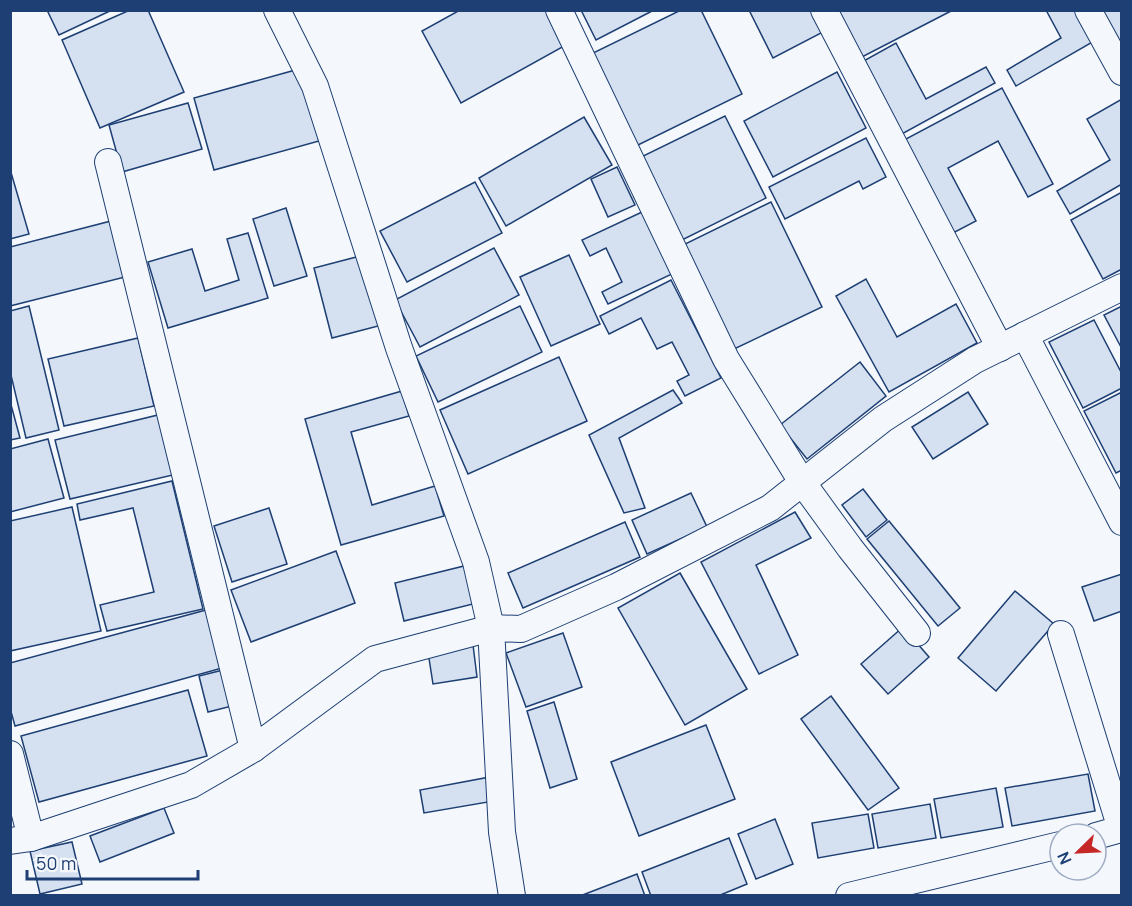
<svg xmlns="http://www.w3.org/2000/svg" width="1132" height="906" viewBox="0 0 1132 906" font-family="Manrope,sans-serif">
	<style>
		.building { fill: #d5e0f0; stroke: #1d3f73; stroke-width: 1.5 }
		.lines { fill: none; stroke-linecap: round; stroke-linejoin: round }
		.minor-casing { stroke: #1d3f73; stroke-width: 28 }
		.minor { stroke: #f4f7fb; stroke-width: 26 }
	</style>
	<rect width="100%" height="100%" fill="#f4f7fb"/>
	<g class="building">
		<polygon points="47,10 112,10 59,35"/>
		<polygon points="130,10 148,10 184,92 100,128 62,40"/>
		<polygon points="460,10 547,10 566,45 461,103 422,31"/>
		<polygon points="581,10 654,10 596,40"/>
		<polygon points="681,10 701,10 742,94 636,146 591,54"/>
		<polygon points="749,10 812,10 823,32 773,58"/>
		<polygon points="836,10 953,10 860,58"/>
		<polygon points="1046,10 1079,10 1096,40 1016,86 1007,70 1061,38"/>
		<polygon points="1102,10 1122,10 1122,48"/>
		<polygon points="896,43 926,99 986,67 995,83 900,135 860,63"/>
		<polygon points="299,69 319,141 214,170 194,98"/>
		<polygon points="837,72 866,128 773,177 744,121"/>
		<polygon points="1002,88 1053,184 1028,197 998,141 948,168 976,221 953,233 904,140"/>
		<polygon points="1122,99 1122,184 1070,214 1057,191 1110,160 1087,119"/>
		<polygon points="188,103 202,149 122,172 109,125"/>
		<polygon points="725,116 766,198 678,242 637,159"/>
		<polygon points="584,117 612,165 506,226 479,178"/>
		<polygon points="866,138 886,177 863,189 859,181 785,219 769,187"/>
		<polygon points="617,167 635,205 608,217 591,179"/>
		<polygon points="10,169 29,234 10,239"/>
		<polygon points="475,182 502,233 407,282 380,231"/>
		<polygon points="1122,192 1122,269 1103,279 1071,220"/>
		<polygon points="771,202 822,307 732,350 681,246"/>
		<polygon points="286,208 307,276 274,286 253,219"/>
		<polygon points="642,212 672,274 608,304 602,292 622,282 606,248 590,256 582,240"/>
		<polygon points="111,221 125,277 10,306 10,247"/>
		<polygon points="248,233 268,298 168,328 148,262 192,249 205,291 239,280 227,239"/>
		<polygon points="494,248 519,295 420,347 395,300"/>
		<polygon points="364,255 382,325 332,338 314,268"/>
		<polygon points="569,255 600,324 551,346 520,277"/>
		<polygon points="866,279 897,337 956,304 977,343 889,392 836,296"/>
		<polygon points="671,280 721,378 685,396 677,381 689,375 672,342 657,349 641,318 609,334 600,316"/>
		<polygon points="29,306 59,430 26,438 10,371 10,311"/>
		<polygon points="520,306 542,352 438,402 416,356"/>
		<polygon points="1122,306 1122,349 1104,315"/>
		<polygon points="1094,320 1122,374 1122,388 1083,408 1049,342"/>
		<polygon points="138,338 154,406 64,426 48,359"/>
		<polygon points="559,357 587,421 468,474 440,410"/>
		<polygon points="860,362 886,396 807,459 780,425"/>
		<polygon points="673,390 682,403 619,438 645,508 624,513 589,435"/>
		<polygon points="402,391 409,416 351,432 372,505 435,486 444,516 341,545 305,419"/>
		<polygon points="968,392 988,424 933,459 912,427"/>
		<polygon points="1122,392 1122,470 1116,473 1084,411"/>
		<polygon points="10,401 20,438 10,440"/>
		<polygon points="162,414 177,474 70,499 55,440"/>
		<polygon points="48,439 64,498 10,512 10,449"/>
		<polygon points="172,481 203,609 107,631 100,605 154,592 133,508 80,520 77,504"/>
		<polygon points="863,489 887,520 866,537 842,505"/>
		<polygon points="691,493 707,527 647,554 632,520"/>
		<polygon points="72,507 101,631 10,651 10,521"/>
		<polygon points="269,508 287,564 232,582 214,526"/>
		<polygon points="795,512 811,538 756,565 798,655 759,674 701,562"/>
		<polygon points="889,521 960,608 938,626 867,539"/>
		<polygon points="625,522 640,557 523,608 508,573"/>
		<polygon points="336,551 355,603 251,642 231,590"/>
		<polygon points="464,566 473,604 404,621 395,583"/>
		<polygon points="680,573 747,689 685,725 618,608"/>
		<polygon points="1122,574 1122,611 1094,621 1082,587"/>
		<polygon points="1015,591 1054,624 996,691 958,658"/>
		<polygon points="206,610 222,668 15,726 10,708 10,663"/>
		<polygon points="903,627 929,657 888,694 861,664"/>
		<polygon points="563,633 582,687 526,707 506,653"/>
		<polygon points="473,645 477,677 433,684 428,652"/>
		<polygon points="223,670 232,706 208,712 199,676"/>
		<polygon points="188,690 207,756 39,802 21,736"/>
		<polygon points="831,696 899,788 868,810 801,719"/>
		<polygon points="554,702 577,779 550,788 527,711"/>
		<polygon points="706,725 735,799 639,836 611,762"/>
		<polygon points="1088,774 1095,811 1012,826 1005,788"/>
		<polygon points="490,777 494,801 424,813 420,790"/>
		<polygon points="996,788 1003,827 941,838 934,799"/>
		<polygon points="930,804 936,838 878,848 872,814"/>
		<polygon points="164,808 174,833 100,862 90,836"/>
		<polygon points="868,814 874,848 818,858 812,823"/>
		<polygon points="775,819 793,864 756,879 738,834"/>
		<polygon points="729,838 747,884 718,896 651,896 642,872"/>
		<polygon points="72,842 82,884 40,894 30,851"/>
		<polygon points="637,874 645,896 580,896"/>
	</g>
	<g class="lines">
		<defs>
			<g id="minor">
				<polyline points="277,10 315,86 399,348 476,562 491,628 502,832 512,896"/>
				<polyline points="559,10 726,359 802,482 850,548 917,633"/>
				<polyline points="824,10 1000,348"/>
				<polyline points="1088,10 1122,72"/>
				<polyline points="108,162 253,749"/>
				<polyline points="1025,335 1122,522"/>
				<polyline points="1061,634 1121,829 1096,836"/>
				<polyline points="10,754 31,838"/>
				<polyline points="10,841 31,838 191,785 253,749 375,659 491,628 521,629 616,587 770,508 883,419 975,360 1122,287"/>
				<polyline points="849,896 1060,845"/>
			</g>
		</defs>
		<use href="#minor" class="minor-casing"/>
		<use href="#minor" class="minor"/>
	</g>
	<rect width="1132" height="906" fill="none" stroke="#1d3f73" stroke-width="24"/>
	<g transform="translate(1078 852) rotate(246)"><circle r="28" fill="#f4f7fb" stroke="#9eadc5" stroke-width="1.5"/>
	<path d="M0-4.5L10 22L0 15L-10 22Z" fill="#c62828"/>
	<text y="-9" font-size="16" font-weight="bold" text-anchor="middle" fill="#1d3f73">N</text>
	</g>
	<path d="M27 870v9h171v-9" fill="none" stroke="#1d3f73" stroke-width="3"/>
	<text x="36" y="870" font-size="18" fill="#1d3f73" stroke="#f4f7fb" stroke-width="4.5" paint-order="stroke">50 m</text>
</svg>
